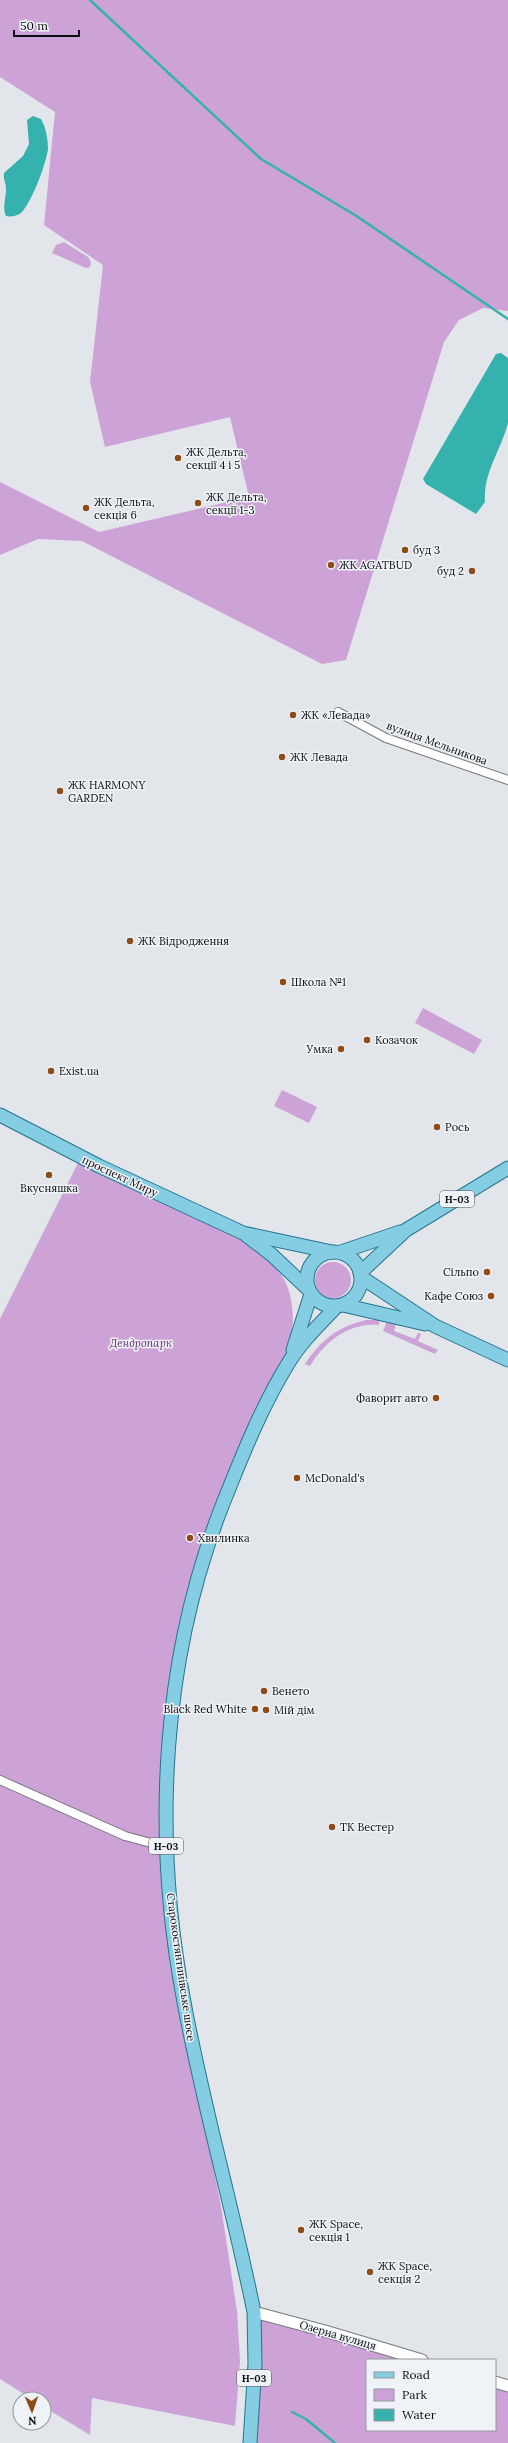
<svg xmlns="http://www.w3.org/2000/svg" width="508" height="2443" viewBox="0 0 508 2443" font-family="Lora,serif">
	<style>
		.green { fill: #cca2d7 }
		.water { fill: #36b2ae }
		.lines { fill: none; stroke-linecap: round; stroke-linejoin: round }
		.stream { stroke: #36b2ae; stroke-width: 2.5 }
		.minor-casing { stroke: #75787d; stroke-width: 10 }
		.tertiary-casing { stroke: #75787d; stroke-width: 13 }
		.primary-casing { stroke: #25748d; stroke-width: 15 }
		.minor { stroke: #fff; stroke-width: 8 }
		.tertiary { stroke: #fff; stroke-width: 11 }
		.primary { stroke: #85cde3; stroke-width: 13 }
		.poi-dot { fill: #8d4c18; stroke: #eff3f8; stroke-width: 1.5 }
		.labels { text-anchor: middle; stroke-width: 3; stroke-linejoin: round; paint-order: stroke }
		.shield { fill: #eff3f8; stroke: #505255; stroke-width: 1 }
		.shield-label { font-size: 10px; font-weight: bold; fill: #0c0d0f }
		.poi-label { font-size: 11px; fill: #0c0d0f; stroke: #eff3f8; text-anchor: start }
		.street-label { font-size: 11px; fill: #0c0d0f; stroke: #eff3f8 }
		.park-label { font-size: 11px; font-style: italic; fill: #662a76; stroke: #eff3f8 }
	</style>
	<rect width="100%" height="100%" fill="#e2e6eb"/>
	<g class="green">
		<polygon points="0,0 508,0 508,311 483,308 459,320 444,342 346,660 322,664 82,541 38,539 0,555 0,482 99,532 249,497 230,417 105,447 90,382 103,265 44,225 55,112 0,77"/>
		<polygon points="64,242 88,257 91,262 90,267 86,268 52,253 56,245"/>
		<polygon points="423,1008 482,1040 474,1054 415,1023"/>
		<polygon points="282,1090 317,1107 309,1123 274,1106"/>
		<path d="M79,1161C114,1177 149,1194 184,1210C256,1243 313,1267 286,1360L204,1544L162,1790L191,2057L221,2206L237,2311L240,2361L235,2426L92,2398L90,2435L44,2407V2399H32L0,2379V1319Z"/>
		<circle cx="333" cy="1280" r="18"/>
		<path d="M366,1320H379V1325C349,1322 324,1342 310,1366L305,1364C321,1340 337,1327 366,1320Z"/>
		<polygon points="387,1321 396,1324 394,1331 415,1339 418,1333 421,1334 418,1341 438,1350 435,1354 383,1331"/>
		<polygon points="258,2317 408,2360 367,2360 367,2430 495,2430 495,2386 508,2390 508,2443 254,2443"/>
	</g>
	<g class="water">
		<path d="M33,116L41,119C46,128 48,139 48,149C46,164 32,202 21,213C17,216 11,217 6,216C2,207 6,199 6,189C6,182 3,180 4,173L23,156L29,144L27,120Z"/>
		<path d="M501,353L508,358C508,375 508,407 508,423C501,450 483,473 485,502L476,514L426,484L423,479L496,354Z"/>
	</g>
	<g class="lines">
		<g class="stream">
			<polyline points="90,0 261,159 355,215 508,319"/>
			<polyline points="292,2412 306,2419 335,2443"/>
		</g>
		<defs>
			<g id="minor">
				<polyline points="338,712 386,738 508,780"/>
				<polyline points="0,1780 125,1836 166,1847"/>
			</g>
			<g id="tertiary">
				<polyline points="254,2312 325,2331 422,2360"/>
				<polyline points="495,2382 508,2386"/>
			</g>
			<g id="primary">
				<polyline points="0,1115 99,1166 243,1233 332,1252"/>
				<polyline points="246,1235 272,1255 308,1289"/>
				<circle cx="334" cy="1279" r="27"/>
				<polyline points="341,1252 400,1232"/>
				<polyline points="360,1273 406,1230 508,1168"/>
				<polyline points="361,1277 435,1326 508,1360"/>
				<polyline points="343,1305 425,1324"/>
				<polyline points="293,1350 311,1294"/>
				<path d="M250,2443L255,2364L254,2312C233,2208 203,2106 184,2002C152,1834 161,1656 226,1496C244,1451 263,1404 289,1362C302,1341 320,1324 337,1306"/>
			</g>
		</defs>
		<use href="#minor" class="minor-casing"/>
		<use href="#tertiary" class="tertiary-casing"/>
		<use href="#primary" class="primary-casing"/>
		<use href="#minor" class="minor"/>
		<use href="#tertiary" class="tertiary"/>
		<use href="#primary" class="primary"/>
	</g>
	<g class="poi-dot">
		<circle cx="178" cy="458" r="4"/>
		<circle cx="198" cy="503" r="4"/>
		<circle cx="86" cy="508" r="4"/>
		<circle cx="405" cy="550" r="4"/>
		<circle cx="331" cy="565" r="4"/>
		<circle cx="472" cy="571" r="4"/>
		<circle cx="293" cy="715" r="4"/>
		<circle cx="282" cy="757" r="4"/>
		<circle cx="60" cy="791" r="4"/>
		<circle cx="130" cy="941" r="4"/>
		<circle cx="283" cy="982" r="4"/>
		<circle cx="367" cy="1040" r="4"/>
		<circle cx="341" cy="1049" r="4"/>
		<circle cx="51" cy="1071" r="4"/>
		<circle cx="437" cy="1127" r="4"/>
		<circle cx="49" cy="1175" r="4"/>
		<circle cx="487" cy="1272" r="4"/>
		<circle cx="491" cy="1296" r="4"/>
		<circle cx="436" cy="1398" r="4"/>
		<circle cx="297" cy="1478" r="4"/>
		<circle cx="190" cy="1538" r="4"/>
		<circle cx="264" cy="1691" r="4"/>
		<circle cx="255" cy="1709" r="4"/>
		<circle cx="266" cy="1710" r="4"/>
		<circle cx="332" cy="1827" r="4"/>
		<circle cx="301" cy="2230" r="4"/>
		<circle cx="370" cy="2272" r="4"/>
	</g>
	<g class="labels">
		<g class="shield">
			<rect x="440" y="1191" width="34" height="16" rx="3"/>
			<rect x="149" y="1838" width="34" height="16" rx="3"/>
			<rect x="237" y="2370" width="34" height="16" rx="3"/>
		</g>
		<g class="shield-label">
			<text x="457" y="1203">Н-03</text>
			<text x="166" y="1850">Н-03</text>
			<text x="254" y="2382">Н-03</text>
		</g>
		<g class="poi-label">
			<text x="186" y="456">ЖК Дельта,<tspan x="186" dy="13">секції 4 і 5</tspan></text>
			<text x="206" y="501">ЖК Дельта,<tspan x="206" dy="13">секції 1-3</tspan></text>
			<text x="94" y="506">ЖК Дельта,<tspan x="94" dy="13">секція 6</tspan></text>
			<text x="413" y="554">буд 3</text>
			<text x="339" y="569">ЖК AGATBUD</text>
			<text x="464" y="575" text-anchor="end">буд 2</text>
			<text x="301" y="719">ЖК «Левада»</text>
			<text x="290" y="761">ЖК Левада</text>
			<text x="68" y="789">ЖК HARMONY<tspan x="68" dy="13">GARDEN</tspan></text>
			<text x="138" y="945">ЖК Відродження</text>
			<text x="291" y="986">Школа №1</text>
			<text x="375" y="1044">Козачок</text>
			<text x="333" y="1053" text-anchor="end">Умка</text>
			<text x="59" y="1075">Exist.ua</text>
			<text x="445" y="1131">Рось</text>
			<text x="49" y="1192" text-anchor="middle">Вкусняшка</text>
			<text x="479" y="1276" text-anchor="end">Сільпо</text>
			<text x="483" y="1300" text-anchor="end">Кафе Союз</text>
			<text x="428" y="1402" text-anchor="end">Фаворит авто</text>
			<text x="305" y="1482">McDonald's</text>
			<text x="198" y="1542">Хвилинка</text>
			<text x="272" y="1695">Венето</text>
			<text x="247" y="1713" text-anchor="end">Black Red White</text>
			<text x="274" y="1714">Мій дім</text>
			<text x="340" y="1831">ТК Вестер</text>
			<text x="309" y="2228">ЖК Space,<tspan x="309" dy="13">секція 1</tspan></text>
			<text x="378" y="2270">ЖК Space,<tspan x="378" dy="13">секція 2</tspan></text>
		</g>
		<g class="street-label">
			<text transform="translate(437 743) rotate(20)" y="4">вулиця Мельникова</text>
			<text transform="translate(120 1176) rotate(25)" y="4">проспект Миру</text>
			<text transform="translate(181 1967) rotate(82)" y="4">Старокостянтинівське шосе</text>
			<text transform="translate(338 2335) rotate(16)" y="4">Озерна вулиця</text>
		</g>
		<g class="park-label">
			<text x="141" y="1347">Дендропарк</text>
		</g>
	</g>
	<rect x="366" y="2359" width="130" height="72" fill="#eff3f8" stroke="#94979b"/>
	<rect x="374" y="2372" width="20" height="6" fill="#85cde3" stroke="#94979b"/>
	<text x="402" y="2379" font-size="12" fill="#0c0d0f">Road</text>
	<rect x="374" y="2389" width="20" height="12" fill="#cca2d7" stroke="#94979b"/>
	<text x="402" y="2399" font-size="12" fill="#0c0d0f">Park</text>
	<rect x="374" y="2409" width="20" height="12" fill="#36b2ae" stroke="#94979b"/>
	<text x="402" y="2419" font-size="12" fill="#0c0d0f">Water</text>
	<g transform="translate(32 2411) rotate(178)"><circle r="19" fill="#eff3f8" stroke="#94979b"/>
	<path d="M0-3L7 15L0 10L-7 15Z" fill="#8d4c18"/>
	<text y="-6" font-size="11" font-weight="bold" text-anchor="middle" fill="#0c0d0f">N</text>
	</g>
	<path d="M14 30v6h65v-6" fill="none" stroke="#0c0d0f" stroke-width="2"/>
	<text x="20" y="30" font-size="12" fill="#0c0d0f" stroke="#eff3f8" stroke-width="3" paint-order="stroke">50 m</text>
</svg>
